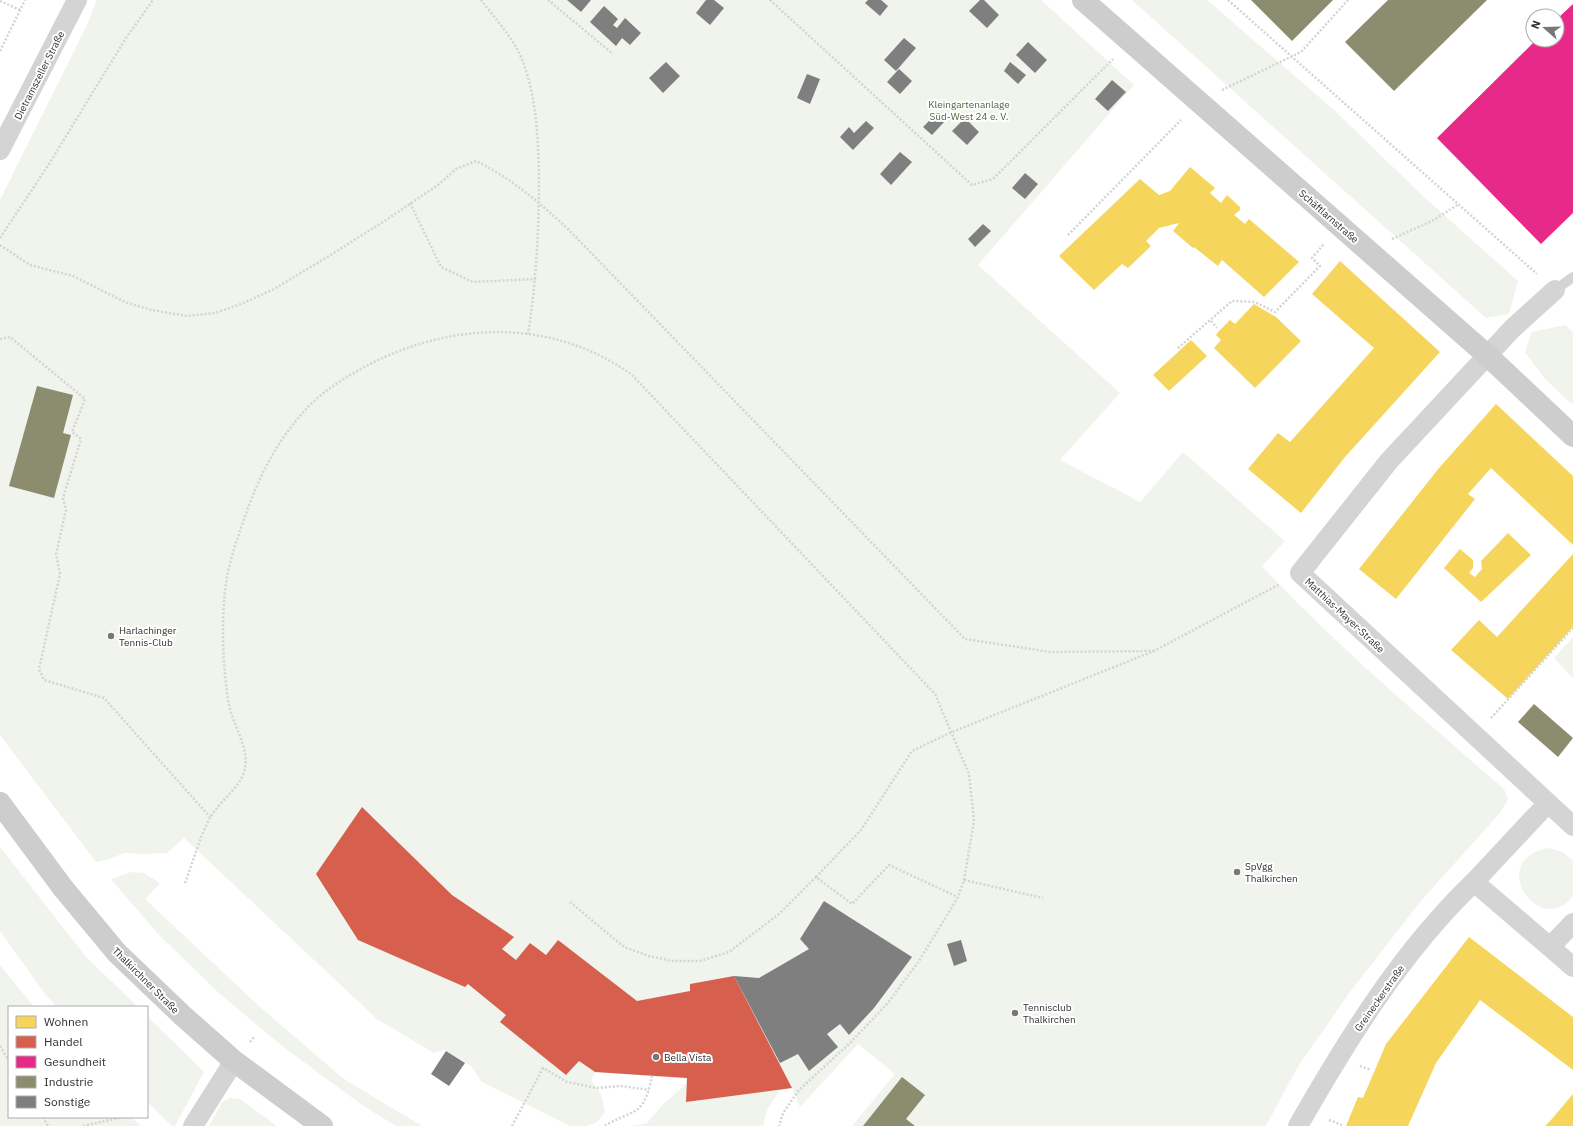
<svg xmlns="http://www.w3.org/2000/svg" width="1573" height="1126" viewBox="0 0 1573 1126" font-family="'IBM Plex Sans',sans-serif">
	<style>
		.green { fill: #f0f4ec }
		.homes { fill: #f6d55c }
		.shops { fill: #d6604d }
		.health { fill: #e7298a }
		.industry { fill: #8c8c6e }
		.building { fill: #7f7f7f }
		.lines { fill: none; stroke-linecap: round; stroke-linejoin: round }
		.path { stroke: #d4d4d4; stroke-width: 2.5; stroke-dasharray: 2 2; stroke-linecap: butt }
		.lane { stroke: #d4d4d4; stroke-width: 10 }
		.street { stroke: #d4d4d4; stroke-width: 20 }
		.secondary { stroke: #cdcdcd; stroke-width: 22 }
		.poi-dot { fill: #787878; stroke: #fff; stroke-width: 1.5 }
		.labels { text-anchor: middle; stroke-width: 4; stroke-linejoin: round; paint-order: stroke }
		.street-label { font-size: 10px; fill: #2f2f2f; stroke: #fff }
		.park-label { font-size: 10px; fill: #4e693e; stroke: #fff }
		.poi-label { font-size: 10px; fill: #2f2f2f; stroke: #fff; text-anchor: start }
	</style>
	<rect width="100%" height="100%" fill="#fff"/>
	<g class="green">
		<path d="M97,0H1041L1134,85L978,265L1120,393L1060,460L1140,502L1183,452L1285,541L1262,566C1337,647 1421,717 1504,789L1508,799L1500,813L1420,902L1350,992L1297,1068L1266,1126H852L895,1074L858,1044L800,1107L792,1088L780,1090L767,1110L763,1126H631L647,1123L663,1104L686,1084L687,1079L596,1072L591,1080L601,1094L605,1112L597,1122L587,1126H570L482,1082L471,1066L445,1050L434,1053L377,1019L184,838L167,853L144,854L124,853L109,859L96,862L0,735V200L87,25Z"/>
		<polygon points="1132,0 1207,0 1334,110 1425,198 1518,281 1509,314 1486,318"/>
		<polygon points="1565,325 1573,332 1573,405 1545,379 1525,352 1532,332"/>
		<polygon points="1573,637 1573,678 1554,658"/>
		<polygon points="0,847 86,957 138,1007 57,1007 46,995 0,931"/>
		<path d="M1549,848L1563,852L1573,861V896C1539,940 1485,859 1549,848Z"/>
		<polygon points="131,872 144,873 160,883 145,899 259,1006 344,1079 422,1126 396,1126 362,1105 282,1046 219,993 158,934 111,879"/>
		<polygon points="0,965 34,1007 9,1007 9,1117 131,1117 141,1126 0,1126"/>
		<polygon points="147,1016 204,1072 175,1126 172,1126 147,1101"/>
		<polygon points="230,1098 240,1099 277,1126 209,1126 222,1102"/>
	</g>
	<g class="homes">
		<polygon points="1190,167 1215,188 1210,193 1221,203 1227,195 1240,207 1240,210 1234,215 1245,224 1249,219 1299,262 1264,297 1222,260 1218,266 1194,247 1193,248 1173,231 1179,223 1159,228 1146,241 1151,246 1128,268 1122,264 1094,290 1059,256 1140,179 1159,195 1170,191"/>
		<polygon points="1340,261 1440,352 1345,457 1301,513 1248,469 1278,433 1290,442 1374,348 1312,294"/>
		<polygon points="1254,304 1276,317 1301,341 1255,388 1214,348 1221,340 1216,335 1219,331 1230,320 1235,324"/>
		<polygon points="1191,340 1207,356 1169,391 1153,375"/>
		<polygon points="1496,404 1573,476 1573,545 1491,468 1468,494 1475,499 1396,599 1359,569 1439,468"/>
		<polygon points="1508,533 1531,555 1481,602 1444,568 1460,549 1473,560 1473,568 1469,573 1475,577 1482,569 1481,561"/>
		<polygon points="1573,554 1573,627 1508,699 1451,650 1479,620 1497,637"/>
		<polygon points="1469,937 1573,1017 1573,1070 1480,1000 1436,1063 1408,1126 1346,1126 1358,1097 1363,1098 1386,1044"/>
		<polygon points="1573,1094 1573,1126 1545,1126 1551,1120"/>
	</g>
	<polygon class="shops" points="362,807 452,895 514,937 502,949 516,960 530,943 546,955 558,940 637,1001 690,991 690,984 734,976 792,1088 686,1102 687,1078 595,1072 579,1061 566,1075 500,1022 506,1015 468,984 465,987 358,940 316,874"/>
	<polygon class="health" points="1573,4 1573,213 1541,244 1437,138 1536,40 1557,40 1557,19"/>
	<g class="industry">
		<polygon points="1251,0 1333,0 1292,41"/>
		<polygon points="1388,0 1487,0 1394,91 1345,42"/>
		<polygon points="37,386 73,395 63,433 71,435 54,498 9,486"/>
		<polygon points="1534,704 1573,738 1558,757 1518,722"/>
		<polygon points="902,1077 925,1095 906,1119 915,1126 863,1126"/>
	</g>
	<g class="building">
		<polygon points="567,0 591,0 581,12"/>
		<polygon points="706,0 714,0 724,8 710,25 696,13"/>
		<polygon points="868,0 881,0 888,6 880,16 865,3"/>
		<polygon points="980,0 984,0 999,15 987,28 969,11"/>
		<polygon points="604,6 618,19 613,25 617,28 625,18 641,33 630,45 622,38 616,46 590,22"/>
		<polygon points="904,38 916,48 896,71 884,60"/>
		<polygon points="1028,42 1047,60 1035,73 1016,55"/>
		<polygon points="666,62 680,76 663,93 649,78"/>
		<polygon points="1010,62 1026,75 1018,84 1004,71"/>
		<polygon points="899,69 912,81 900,94 887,82"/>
		<polygon points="807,74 820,79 810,104 797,98"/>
		<polygon points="1112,80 1126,92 1108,111 1095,99"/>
		<polygon points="938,112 946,120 932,135 923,127"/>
		<polygon points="965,118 979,132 967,145 952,131"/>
		<polygon points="866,121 874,128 853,150 840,137 849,127 854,133"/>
		<polygon points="900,152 912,162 891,185 880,174"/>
		<polygon points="1025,173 1038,184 1025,199 1012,188"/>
		<polygon points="983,224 991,231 975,247 968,239"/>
		<polygon points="824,901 912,957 874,1008 849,1035 840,1024 827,1034 838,1047 809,1071 798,1054 780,1063 734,976 759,978 809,949 800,939"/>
		<polygon points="961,940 967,961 954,966 947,944"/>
		<polygon points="446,1051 465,1063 449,1086 431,1074"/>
	</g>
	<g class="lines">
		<g class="path">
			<path d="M481,0C494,17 513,38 521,57C537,96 538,138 539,180C539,232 536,283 528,334"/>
			<polyline points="548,0 613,54"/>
			<polyline points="770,0 972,185 993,179 1113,59"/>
			<polyline points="1228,0 1537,274"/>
			<polyline points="0,1 20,10"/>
			<polyline points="0,51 25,0"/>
			<polyline points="1222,90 1301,52 1348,0"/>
			<polyline points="410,203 441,267 473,282 536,279"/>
			<polyline points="1068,235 1181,120"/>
			<polyline points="0,238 49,164 126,38 153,0"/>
			<polyline points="1392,239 1432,221 1459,204"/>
			<path d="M0,245L30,265L73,276L125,302L151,310L187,316L215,313L241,304L274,289L329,256L386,220L438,185L456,169L476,161C511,178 540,203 568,229L965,639L1051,652L1154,651"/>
			<polyline points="1211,321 1217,328"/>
			<polyline points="0,339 10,337 85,399 72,432 81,439 63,498 66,510 56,554 60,574 39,669 44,680 104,698 210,817"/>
			<polyline points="1178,348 1232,301 1255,302 1275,312 1320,266 1312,258 1324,244"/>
			<polyline points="1491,718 1573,628"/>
			<polyline points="816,877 861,830 912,751 952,732 1154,651 1280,584"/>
			<polyline points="964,880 1043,898"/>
			<path d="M185,883C193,862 200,836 210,818C220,800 241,788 245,768C249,747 233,725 229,705C223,669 221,628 225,592C227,570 234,548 241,528C257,480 275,441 311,404C327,388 348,376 368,365C453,321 553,318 632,375L935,694L969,774L974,821L964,880L958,897L919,961L887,1004L850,1043L799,1090L783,1113L779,1126"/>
			<polyline points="570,902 624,947 649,956 673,961 700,961 729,952 779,914 816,877 852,904 889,865 958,897"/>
			<polyline points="250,1042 255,1036"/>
			<polyline points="0,1046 9,1061"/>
			<polyline points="1360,1066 1371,1070"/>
			<polyline points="43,1117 48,1126"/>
			<polyline points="1329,1120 1342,1125"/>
			<polyline points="83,1126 123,1117"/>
			<polyline points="512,1126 543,1068 567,1082 597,1088 621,1086 649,1090"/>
			<path d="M605,1126C614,1119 633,1114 639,1108C647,1100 650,1086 652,1076"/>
		</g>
		<polyline class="lane" points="1555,290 1573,277"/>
		<g class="street">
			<polyline points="0,150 77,0"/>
			<polyline points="1548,803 1300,573 1389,461 1512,329 1555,290"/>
			<polyline points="1573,826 1548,803 1474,882 1550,947 1573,923"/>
			<polyline points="1550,947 1573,967"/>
			<polyline points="193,1126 234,1061"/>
			<path d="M1298,1126C1347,1040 1402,951 1474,882"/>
		</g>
		<g class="secondary">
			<polyline points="1083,0 1488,356 1573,436"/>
			<polyline points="0,803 63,888 117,953 183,1016 234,1061 322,1126"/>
		</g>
	</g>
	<g class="poi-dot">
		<circle cx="111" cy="636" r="4"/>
		<circle cx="1237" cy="872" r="4"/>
		<circle cx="1015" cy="1013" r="4"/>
		<circle cx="656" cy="1057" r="4"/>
	</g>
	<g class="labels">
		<g class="street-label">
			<text transform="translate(39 75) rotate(-63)" y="4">Dietramszeller Straße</text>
			<text transform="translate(1329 216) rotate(41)" y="4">Schäftlarnstraße</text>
			<text transform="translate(1345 615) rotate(43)" y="4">Matthias-Mayer-Straße</text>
			<text transform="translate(146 980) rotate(45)" y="4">Thalkirchner Straße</text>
			<text transform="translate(1379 998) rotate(-55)" y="4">Greineckerstraße</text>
		</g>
		<g class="park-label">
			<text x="969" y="108">Kleingartenanlage<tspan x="969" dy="12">Süd-West 24 e. V.</tspan></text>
		</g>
		<g class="poi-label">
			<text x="119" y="634">Harlachinger<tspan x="119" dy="12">Tennis-Club</tspan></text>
			<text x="1245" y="870">SpVgg<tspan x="1245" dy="12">Thalkirchen</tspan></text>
			<text x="1023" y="1011">Tennisclub<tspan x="1023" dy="12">Thalkirchen</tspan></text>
			<text x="664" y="1061">Bella Vista</text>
		</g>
	</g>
	<rect x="8" y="1006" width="140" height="112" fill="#ffffff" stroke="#acacac"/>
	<rect x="16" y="1016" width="20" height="12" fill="#f6d55c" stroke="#acacac"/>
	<text x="44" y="1026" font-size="12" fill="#2f2f2f">Wohnen</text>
	<rect x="16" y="1036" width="20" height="12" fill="#d6604d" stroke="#acacac"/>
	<text x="44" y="1046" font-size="12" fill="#2f2f2f">Handel</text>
	<rect x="16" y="1056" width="20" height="12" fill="#e7298a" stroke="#acacac"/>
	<text x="44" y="1066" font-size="12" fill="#2f2f2f">Gesundheit</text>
	<rect x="16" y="1076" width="20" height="12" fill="#8c8c6e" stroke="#acacac"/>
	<text x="44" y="1086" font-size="12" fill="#2f2f2f">Industrie</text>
	<rect x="16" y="1096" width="20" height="12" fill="#7f7f7f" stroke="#acacac"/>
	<text x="44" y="1106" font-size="12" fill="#2f2f2f">Sonstige</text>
	<g transform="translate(1545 28) rotate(290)"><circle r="19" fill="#ffffff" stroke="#acacac"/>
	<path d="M0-3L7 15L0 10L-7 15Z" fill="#787878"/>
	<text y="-6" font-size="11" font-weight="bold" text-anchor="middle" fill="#2f2f2f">N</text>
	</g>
</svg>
